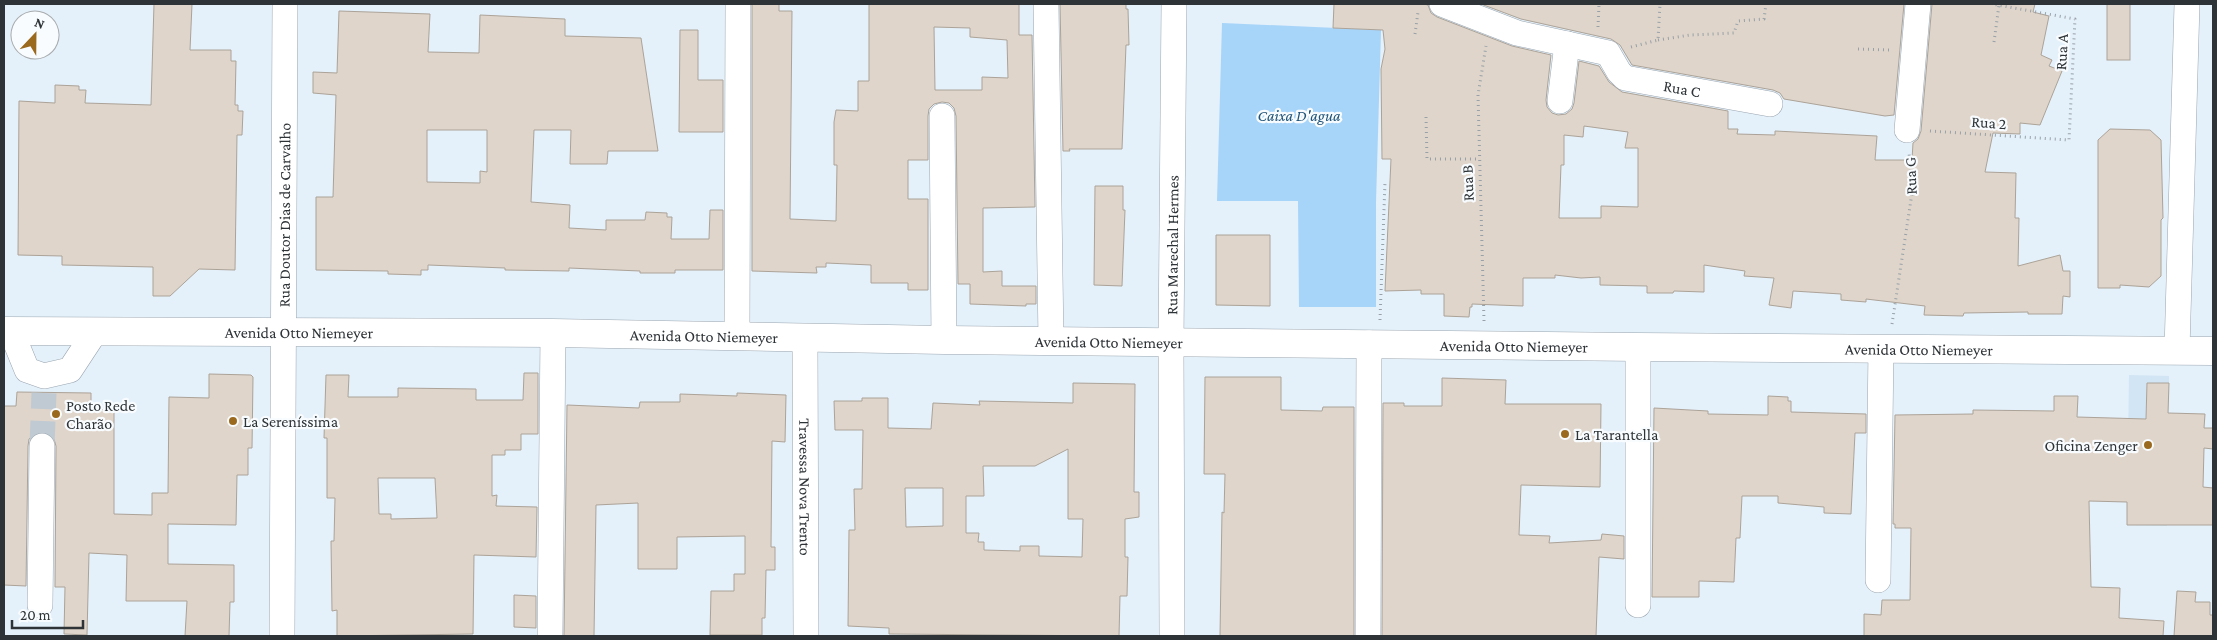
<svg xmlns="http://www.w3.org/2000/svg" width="2217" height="640" viewBox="0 0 2217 640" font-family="'Crimson Pro',serif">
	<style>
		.built { fill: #d2e5f4 }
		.green { fill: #a7d4f9 }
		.building { fill: #dfd5ca; stroke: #aca398; fill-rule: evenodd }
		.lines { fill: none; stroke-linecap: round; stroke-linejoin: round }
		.minor-tunnel { stroke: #c0cad3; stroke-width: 25; stroke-dasharray: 25 12; stroke-linecap: butt }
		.minor-casing { stroke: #9ba6b0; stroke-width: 26 }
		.major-casing { stroke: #9ba6b0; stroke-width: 29 }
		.path { stroke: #98a1a8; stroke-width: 3; stroke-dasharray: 1 4; stroke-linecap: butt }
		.minor { stroke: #fff; stroke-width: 25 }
		.major { stroke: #fff; stroke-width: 28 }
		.poi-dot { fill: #9b691e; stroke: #f9fcfe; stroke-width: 2 }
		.labels { text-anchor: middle; stroke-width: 4.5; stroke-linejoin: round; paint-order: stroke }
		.street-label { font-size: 16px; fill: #2e3337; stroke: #f9fcfe }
		.park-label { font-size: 16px; font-style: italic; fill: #1f5378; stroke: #f9fcfe }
		.poi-label { font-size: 16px; fill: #2e3337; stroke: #f9fcfe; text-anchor: start }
	</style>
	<rect width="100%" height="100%" fill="#e4f0fa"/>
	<polygon class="built" points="2129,375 2169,376 2167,526 2127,525"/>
	<polygon class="green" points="1222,23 1381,30 1376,202 1376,307 1299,307 1298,201 1217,201"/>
	<g class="building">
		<polygon points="154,4 192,4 190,50 231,50 231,61 236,61 235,105 238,105 238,111 243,111 242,135 237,135 235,270 199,269 170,296 153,296 153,267 62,265 62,256 18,255 19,101 55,103 55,85 79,86 79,90 86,90 85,103 151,105"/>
		<path d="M752,4H779V11H792L790,219L836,221L837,165H834V122L836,110L858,111V81H869V4H1019V35H1032L1035,207L983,208V272L1002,271V286H1036V304H1026V306L970,304V284H958L956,116L954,108L949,103L942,102L934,104L929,109L928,116V160H908V199H928V290H908V283H871V265L826,263V267H816L817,273L752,271ZM934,27L970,28V37L1007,40L1008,78L982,77V90H935Z"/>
		<polygon points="1060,4 1126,4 1126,9 1128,9 1129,45 1126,45 1122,149 1069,149 1070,151 1063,151"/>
		<path d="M1334,4H1424L1428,5L1431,13L1437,17L1512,46L1551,55L1546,100L1547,107L1552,113L1558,115L1566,114L1572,109L1574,103L1579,61L1599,66L1609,82L1622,92L1728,111V129H1738L1737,134L1775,135V131L1877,136L1875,160H1912L1913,143L1918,139L1921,131L1932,4H2035L2033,12L2049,16L2041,55L2052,60L2049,66L2062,71L2040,125L2020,123V134L1993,133L1985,172L2016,173L2015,218H2019L2018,266L2060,255L2063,271H2070V297L2063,296L2062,314H2028V312L1964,313L1963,316L1924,315L1925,306L1866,299V302L1841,300V294L1793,291L1791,308L1769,305L1774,278L1744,276L1745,271L1704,265V292L1674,291L1673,293H1647V286L1600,285V277L1581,278L1555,275V278H1523V306L1472,304V307H1470L1469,317L1444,316V294H1421V290L1385,291L1391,159H1382L1381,69L1385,49L1383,30L1333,28ZM1584,126L1628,132L1625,148H1638V207L1601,206V218H1559L1561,165H1564V135L1583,137Z"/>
		<polygon points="1481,4 1904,4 1894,115 1885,116 1784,99 1780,93 1773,90 1632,65 1620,45 1611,39 1521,19"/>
		<rect x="2107" y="4" width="23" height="56"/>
		<path d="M339,11L430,14L428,52L479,53L480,15L565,19V36L641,38L658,151H608L607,164H570L571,130H534L531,202L570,205L569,228L606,230V220H645L646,212L667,213V217H672L671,239H709L710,210H723V270H675V273H640V271L569,268V271L505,270V268L428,265V270H421V275L388,274V271L316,270V197H333L336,95L313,93V72L337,73ZM427,130H487V172L480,171V183L427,182Z"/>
		<polygon points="680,30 698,30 698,80 723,80 723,132 679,132"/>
		<polygon points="2110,129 2150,130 2161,140 2163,218 2161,220 2161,276 2149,287 2120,285 2120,288 2098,288 2098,140"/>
		<polygon points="1095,186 1123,186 1123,210 1125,210 1122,286 1094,285"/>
		<polygon points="1216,235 1270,235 1270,306 1216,305"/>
		<path d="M524,373H538V434H521V450H505V455H492V496L497,495L496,506L537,507L536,557L474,555L473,634L337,636V610L332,611L331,541H334L335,498H327V438H324L326,375H349L348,397H398V388L476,389V400H523ZM378,478H435L437,518L391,519V514H379Z"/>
		<polygon points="209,374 251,375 253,377 252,448 248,448 248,475 237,475 236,525 168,524 168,564 234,565 234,602 230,602 229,636 185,636 187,601 126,601 127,555 89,553 87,635 64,634 65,587 55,587 56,446 54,439 49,433 43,432 35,434 29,439 28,446 26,586 4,585 4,406 16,406 17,392 91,393 91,409 114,410 114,514 152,515 152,493 168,493 169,397 209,398"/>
		<polygon points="1205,377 1281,377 1281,410 1322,411 1323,407 1354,407 1354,636 1220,636 1222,512 1224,513 1225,474 1204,474"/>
		<polygon points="1442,378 1506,380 1505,404 1601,404 1600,487 1521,485 1519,535 1550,536 1549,543 1601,540 1602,534 1624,536 1624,559 1599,557 1596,636 1382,636 1383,403 1404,403 1404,406 1442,406"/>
		<path d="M1073,383L1135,384L1134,492H1139V517L1125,519V557H1128L1127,596H1120L1119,636L889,634V628L848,626L849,530H855L854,489H862L863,430H835L834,401H862V398H888V428L931,429L933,403L980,405L979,401L1073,403ZM1068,449V519H1083L1082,557L1039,556V546H1020V551L984,550V542H978L979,533H966V496H984L983,466H1035ZM905,488H943V526L906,527Z"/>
		<polygon points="2147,383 2169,383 2168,413 2205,414 2204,428 2213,428 2213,449 2204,448 2203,487 2213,488 2213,525 2127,525 2127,502 2089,501 2091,587 2120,588 2119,618 2164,621 2163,636 1864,636 1864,614 1881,615 1882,600 1910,600 1911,528 1895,528 1895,524 1893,524 1895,415 1973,414 1973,410 2054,411 2054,396 2078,396 2077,417 2146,419"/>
		<polygon points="737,393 786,395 785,442 772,441 771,547 775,547 775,570 766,570 765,618 762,618 762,635 710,635 711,591 734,591 734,574 745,574 745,536 677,537 677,569 638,569 638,503 596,505 594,636 564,636 567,405 639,408 640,402 680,402 680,394 737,396"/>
		<polygon points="1768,396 1788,397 1788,401 1791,401 1791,412 1866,414 1866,433 1855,433 1851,514 1824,513 1824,507 1778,503 1778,496 1742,496 1740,538 1736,538 1734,582 1699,581 1699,597 1652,597 1654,408 1708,411 1708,414 1768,415"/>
		<polygon points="2177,591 2196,592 2195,602 2210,602 2210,615 2213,615 2213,636 2174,636"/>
		<polygon points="514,595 536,596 536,628 514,627"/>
	</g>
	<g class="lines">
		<polyline class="minor-tunnel" points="42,446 44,393"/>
		<defs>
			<g id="minor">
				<polyline points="1046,4 1051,341"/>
				<path id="s1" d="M1442,4L1517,33L1608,53L1619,72L1625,78L1770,104"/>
				<polyline points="1560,101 1567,44"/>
				<polyline points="942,116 944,340"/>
				<polyline points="1907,130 1918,4"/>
				<polyline points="11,331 27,370 44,376 70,370 95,332"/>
				<polyline points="737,337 738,4"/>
				<path id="s2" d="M805,338L806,636"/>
				<polyline points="1638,347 1638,605"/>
				<polyline points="2177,350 2187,4"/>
				<polyline points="1878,580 1881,348"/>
				<polyline points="40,605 42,446"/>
				<path id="s3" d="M282,636L285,4"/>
				<polyline points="550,636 553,333"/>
				<path id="s4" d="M1172,636L1171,342L1174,4"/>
				<polyline points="1368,636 1369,343"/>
			</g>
			<g id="major">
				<path id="s5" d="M4,331L553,333L944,340L1638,347L2213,351"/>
			</g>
		</defs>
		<use href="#minor" class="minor-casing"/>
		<use href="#major" class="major-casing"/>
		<g class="path">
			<polyline points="1598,27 1599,4"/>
			<polyline points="1415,34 1418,12"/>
			<polyline points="1658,40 1690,35 1734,33 1738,21 1764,19 1766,4"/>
			<polyline points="1994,42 1999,5"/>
			<polyline points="1631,47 1658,40 1660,4"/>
			<polyline points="1858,49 1890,50"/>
			<polyline points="1426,117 1427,159 1479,159"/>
			<polyline points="1930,131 2069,140 2075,19 1992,4"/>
			<polyline points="1380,320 1385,182"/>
			<polyline points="1484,321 1478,95 1486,46"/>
			<polyline points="1892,324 1912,193 1909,152"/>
		</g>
		<use href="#minor" class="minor"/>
		<use href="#major" class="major"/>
	</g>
	<g class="poi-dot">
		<circle cx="56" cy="414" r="5"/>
		<circle cx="233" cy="421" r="5"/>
		<circle cx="1565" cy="434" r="5"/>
		<circle cx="2148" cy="445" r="5"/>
	</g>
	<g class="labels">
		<g class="street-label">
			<text transform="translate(2061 52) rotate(-87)" y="6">Rua A</text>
			<text dy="6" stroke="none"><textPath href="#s1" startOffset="262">Rua C</textPath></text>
			<text transform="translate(1989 122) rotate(4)" y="6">Rua 2</text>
			<text transform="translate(1910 176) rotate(-92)" y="6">Rua G</text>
			<text transform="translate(1467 183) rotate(-92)" y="6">Rua B</text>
			<text dy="6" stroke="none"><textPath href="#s3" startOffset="421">Rua Doutor Dias de Carvalho</textPath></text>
			<text dy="6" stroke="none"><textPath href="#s4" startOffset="391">Rua Marechal Hermes</textPath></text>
			<text dy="6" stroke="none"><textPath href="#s5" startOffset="295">Avenida Otto Niemeyer</textPath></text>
			<text dy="6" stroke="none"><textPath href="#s5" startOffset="700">Avenida Otto Niemeyer</textPath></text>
			<text dy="6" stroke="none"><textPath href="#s5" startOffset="1105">Avenida Otto Niemeyer</textPath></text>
			<text dy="6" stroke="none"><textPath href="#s5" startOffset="1510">Avenida Otto Niemeyer</textPath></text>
			<text dy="6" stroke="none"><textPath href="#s5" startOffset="1915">Avenida Otto Niemeyer</textPath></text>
			<text dy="6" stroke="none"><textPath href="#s2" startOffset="149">Travessa Nova Trento</textPath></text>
		</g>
		<g class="park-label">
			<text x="1299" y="121">Caixa D'agua</text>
		</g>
		<g class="poi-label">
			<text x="66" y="411">Posto Rede<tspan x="66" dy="18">Charão</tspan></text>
			<text x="243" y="427">La Sereníssima</text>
			<text x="1575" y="440">La Tarantella</text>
			<text x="2138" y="451" text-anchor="end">Oficina Zenger</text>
		</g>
	</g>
	<rect width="2217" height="640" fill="none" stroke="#2e3337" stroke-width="10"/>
	<g transform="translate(35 35) rotate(22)"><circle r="24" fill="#f9fcfe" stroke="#a8acae"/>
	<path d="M0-4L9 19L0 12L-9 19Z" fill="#9b691e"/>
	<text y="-8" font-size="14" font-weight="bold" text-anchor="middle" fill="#2e3337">N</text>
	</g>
	<path d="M12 620v8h71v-8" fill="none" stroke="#2e3337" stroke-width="2.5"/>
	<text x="20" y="620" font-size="15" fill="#2e3337" stroke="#f9fcfe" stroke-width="4" paint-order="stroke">20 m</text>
</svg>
